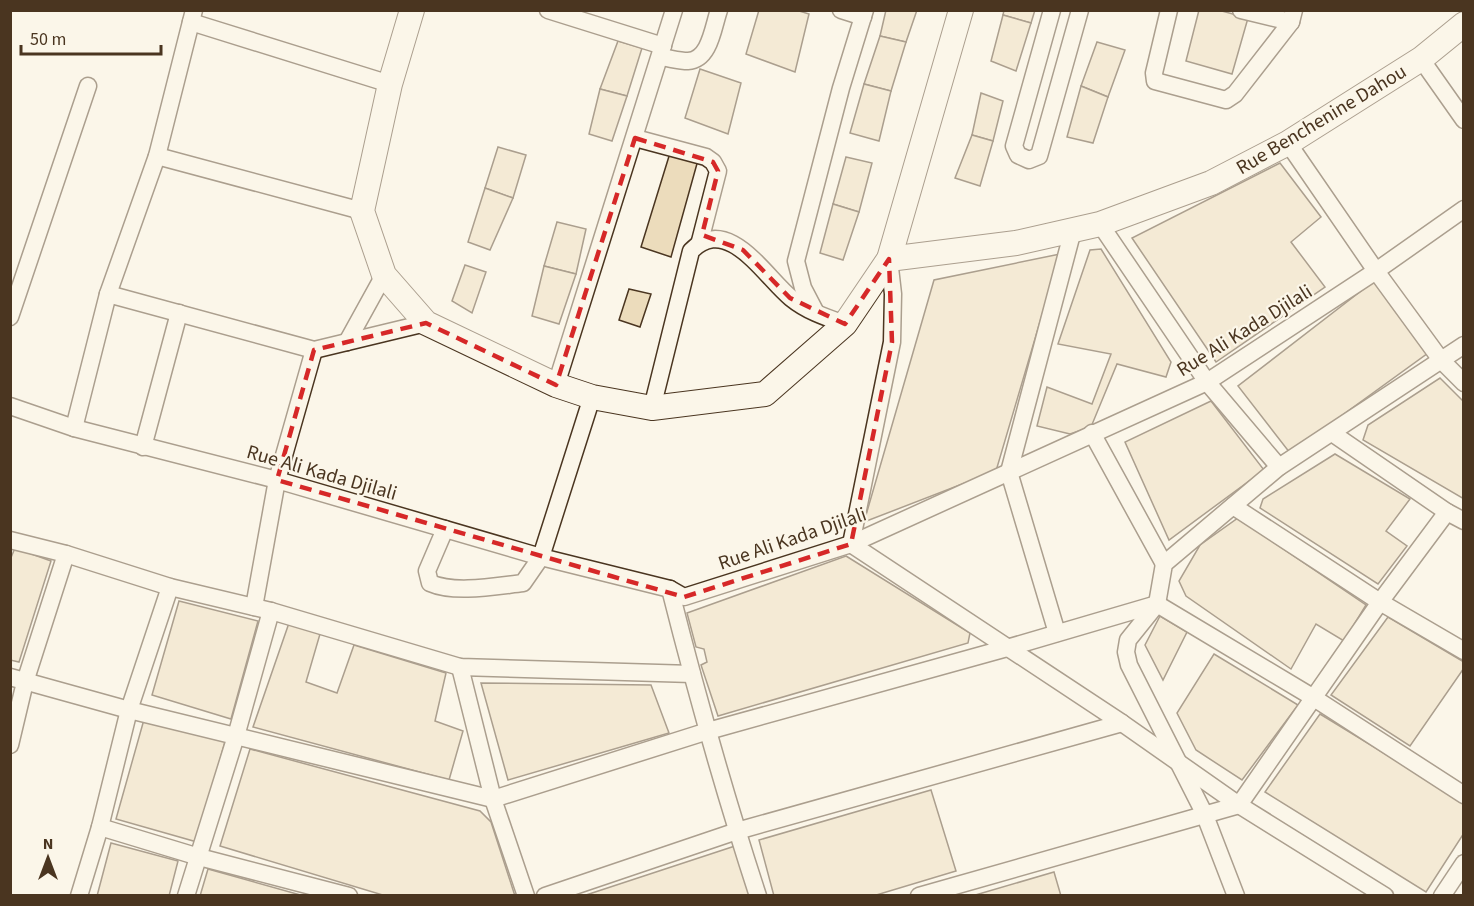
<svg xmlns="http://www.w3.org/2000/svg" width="1474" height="906" viewBox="0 0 1474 906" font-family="'Source Sans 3',sans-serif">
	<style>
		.building { fill: #ecdcbc; stroke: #4a3520; stroke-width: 1.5 }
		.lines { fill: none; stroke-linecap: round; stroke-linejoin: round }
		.street-casing { stroke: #4a3520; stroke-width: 19 }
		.secondary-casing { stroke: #4a3520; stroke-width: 26 }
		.street { stroke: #fbf6e9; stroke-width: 16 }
		.secondary { stroke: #fbf6e9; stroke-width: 24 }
		.marked { fill: none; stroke: #d62828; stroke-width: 4.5; stroke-dasharray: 12 8; stroke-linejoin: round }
		.labels { text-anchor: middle; stroke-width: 4.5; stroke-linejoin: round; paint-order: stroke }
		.street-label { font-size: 20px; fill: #4a3520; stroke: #fbf6e9 }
	</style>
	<rect width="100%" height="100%" fill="#fbf6e9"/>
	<g class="building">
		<polygon points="759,10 796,10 809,14 795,72 746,54"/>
		<polygon points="886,10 917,10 906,42 880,36"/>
		<polygon points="1004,10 1035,10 1031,23 1003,15"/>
		<polygon points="1199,10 1218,10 1248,18 1232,74 1186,61"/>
		<polygon points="1003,15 1031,23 1016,71 991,61"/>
		<polygon points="880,36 906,42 891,91 864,84"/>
		<polygon points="618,41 642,48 627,96 600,89"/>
		<polygon points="1097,42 1125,50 1108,97 1081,86"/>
		<polygon points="700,69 741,83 728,134 685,118"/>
		<polygon points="864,84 891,91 879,141 850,133"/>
		<polygon points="1081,86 1108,97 1093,143 1067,137"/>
		<polygon points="600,89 627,96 612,141 589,134"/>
		<polygon points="981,93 1003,101 993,141 972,135"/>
		<polygon points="972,135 993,141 980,186 955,178"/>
		<polygon points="498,147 526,155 513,198 485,188"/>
		<polygon points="670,153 698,160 671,257 641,247"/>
		<polygon points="846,157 872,163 859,212 833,204"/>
		<polygon points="1280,163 1321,217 1291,242 1325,287 1216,362 1132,238"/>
		<polygon points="485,188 513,198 490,250 468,242"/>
		<polygon points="833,204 859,212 843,260 820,253"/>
		<polygon points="557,222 586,229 576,274 544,266"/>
		<polygon points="1101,249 1171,362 1166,377 1117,364 1091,427 1070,434 1037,426 1047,387 1092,404 1111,354 1058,344 1090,250"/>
		<polygon points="1060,254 996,471 864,522 934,280"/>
		<polygon points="465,265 486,272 472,313 452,301"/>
		<polygon points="544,266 576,274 559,324 532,316"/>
		<polygon points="1374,281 1428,353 1290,453 1238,386"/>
		<polygon points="629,289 651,294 640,327 619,320"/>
		<polygon points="1440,378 1464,402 1464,499 1363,440 1368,425"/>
		<polygon points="1211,401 1264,470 1169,540 1125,442"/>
		<polygon points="1335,454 1410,499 1386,531 1407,546 1378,584 1260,508 1263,499"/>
		<polygon points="1238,518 1366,605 1344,641 1316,624 1291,669 1186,596 1179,581 1200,545"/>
		<polygon points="15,548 51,561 19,662 10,660 10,560"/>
		<polygon points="846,556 970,633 968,643 718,716 701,665 707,662 704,649 696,647 687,613"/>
		<polygon points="179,601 258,621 231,719 152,695"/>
		<polygon points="1160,616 1187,632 1163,680 1145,645"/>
		<polygon points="1388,617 1464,662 1464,668 1410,746 1331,695"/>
		<polygon points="289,623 320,634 306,682 337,693 354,645 446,673 435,721 463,731 449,780 253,727"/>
		<polygon points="1214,654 1298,705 1242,780 1196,750 1177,713"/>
		<polygon points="481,683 651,685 669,733 508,780"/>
		<polygon points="1320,714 1464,802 1464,833 1426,892 1265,792"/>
		<polygon points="145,716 226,738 197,842 116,819"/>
		<polygon points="250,749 480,811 491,822 515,896 386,896 220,846"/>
		<polygon points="931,790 956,871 873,896 774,896 759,840"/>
		<polygon points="111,843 178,861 169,896 97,896"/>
		<polygon points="735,846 751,896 583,896"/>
		<polygon points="208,869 304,896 200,896"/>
		<polygon points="1054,872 1061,896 972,896"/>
	</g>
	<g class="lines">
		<defs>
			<g id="street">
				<polyline points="548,10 663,46"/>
				<polyline points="841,10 863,17"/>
				<polyline points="1052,10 1014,146 1018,155 1029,160 1039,156 1080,10"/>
				<polyline points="1169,10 1154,73 1155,81 1226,100 1235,94 1291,22 1294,10"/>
				<polyline points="1241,10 1291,22"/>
				<polyline points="191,22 390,84"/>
				<path d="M660,57C669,58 679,61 688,61C710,60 713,27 719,10"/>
				<polyline points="1421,59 1464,120"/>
				<polyline points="635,138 706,157 713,162 718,171 700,241"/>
				<polyline points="1288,143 1376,271 1441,360 1464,383"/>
				<polyline points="157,156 362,211"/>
				<polyline points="1100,224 1207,382 1279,467"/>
				<polyline points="889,259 893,294 892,342 851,544 1122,723 1239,805 1385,896"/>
				<polyline points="108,294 314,350 426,323"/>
				<polyline points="815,311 803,288 796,261 841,88 865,10"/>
				<polyline points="10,317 88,86"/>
				<polyline points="347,342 384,275"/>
				<polyline points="556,385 674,10"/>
				<polyline points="10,406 74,428 277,480 541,557 670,589 684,597 851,544 1207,382 1376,271 1464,209"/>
				<path d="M652,408L691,251C728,213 765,277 791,298C807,311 825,317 845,324"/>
				<polyline points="74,428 108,294 157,156 194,10"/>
				<polyline points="1092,433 1164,564"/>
				<polyline points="1332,433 1447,512 1464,521"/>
				<polyline points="143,447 179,313"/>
				<polyline points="1233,506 1380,602 1464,651"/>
				<path d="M445,529L427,571L430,583C455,594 496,586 523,583L541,557L592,397"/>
				<polyline points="10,540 66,554 170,587 271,611 460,667 692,674"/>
				<path d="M670,589C696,692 725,795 758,896"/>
				<polyline points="254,607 277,480 314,350"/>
				<polyline points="1057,633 1009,472 1073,230"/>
				<polyline points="460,667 493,799 526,896"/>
				<polyline points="10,677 129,710 493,799 708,731 1007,648 1157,604 1314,698 1464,795"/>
				<polyline points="10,745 25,682 66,554"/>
				<polyline points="100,827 199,857 349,896"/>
				<polyline points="79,896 100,827 129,710 170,587"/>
				<polyline points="186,896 236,736 271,611"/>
				<polyline points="545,896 737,831 1122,723"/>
				<polyline points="919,896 1239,805 1380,602 1447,512"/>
				<polyline points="1236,896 1204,813 1129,665 1126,652 1128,640 1157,604 1164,564 1279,467 1464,345"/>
				<polyline points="1442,896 1464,863"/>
			</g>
			<g id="secondary">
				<polyline points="412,10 390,84 362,211 384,275 426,323 556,385 592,397 652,408 765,394 845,324 889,259 961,10"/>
				<polyline points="889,259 1016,243 1100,224 1211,183 1288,143 1421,59 1464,24"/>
			</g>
		</defs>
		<use href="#street" class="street-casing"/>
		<use href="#secondary" class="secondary-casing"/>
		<use href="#street" class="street"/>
		<use href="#secondary" class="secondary"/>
	</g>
	<path d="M0 0H1474V906H0ZM635,138L713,162L718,171L702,235L743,250L790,298L845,324L889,259L892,342L851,544L684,597L277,480L314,350L426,323L556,385Z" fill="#fbf6e9" fill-opacity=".55" fill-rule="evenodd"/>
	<path class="marked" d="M635,138L713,162L718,171L702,235L743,250L790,298L845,324L889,259L892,342L851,544L684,597L277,480L314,350L426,323L556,385Z"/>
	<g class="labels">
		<g class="street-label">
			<text transform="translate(1321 119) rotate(-31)" y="7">Rue Benchenine Dahou</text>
			<text transform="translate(1244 330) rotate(-32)" y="7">Rue Ali Kada Djilali</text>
			<text transform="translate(322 472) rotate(16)" y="7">Rue Ali Kada Djilali</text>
			<text transform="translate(792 538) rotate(-19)" y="7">Rue Ali Kada Djilali</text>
		</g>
	</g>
	<rect width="1474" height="906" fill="none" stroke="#4a3520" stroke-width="24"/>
	<g transform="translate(48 858)" stroke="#fbf6e9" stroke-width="4.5" paint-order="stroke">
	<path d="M0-4.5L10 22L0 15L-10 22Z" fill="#4a3520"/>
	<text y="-9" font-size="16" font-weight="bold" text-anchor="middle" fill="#4a3520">N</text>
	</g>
	<path d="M21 45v9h140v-9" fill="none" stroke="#4a3520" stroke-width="3"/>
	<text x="30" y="45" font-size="18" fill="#4a3520" stroke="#fbf6e9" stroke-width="4.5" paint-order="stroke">50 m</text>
</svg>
